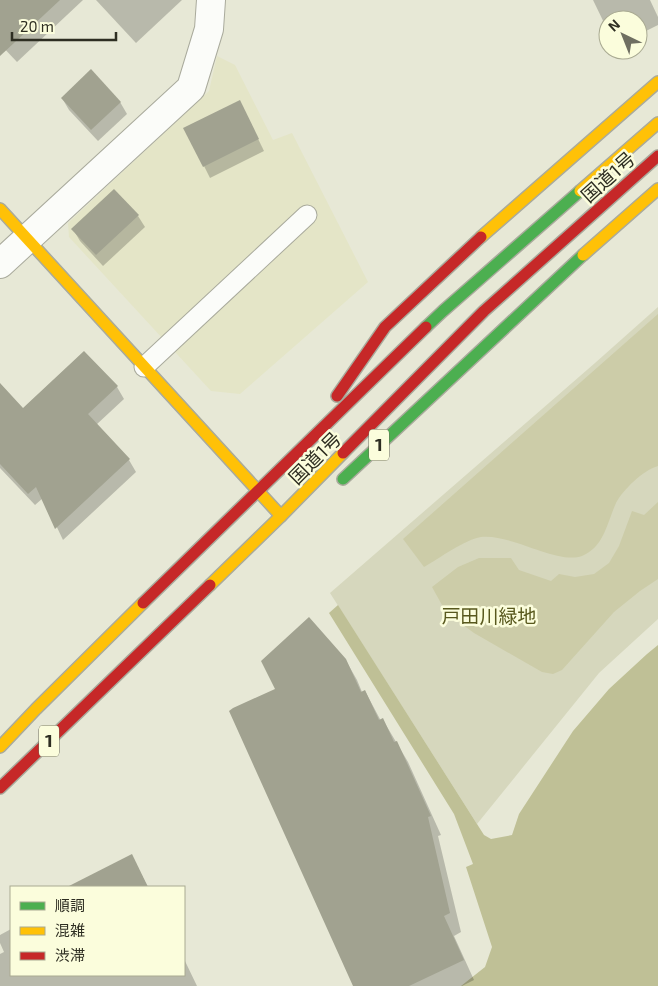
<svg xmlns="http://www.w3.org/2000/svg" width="658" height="986" viewBox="0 0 658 986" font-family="'Exo 2','Noto Sans JP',sans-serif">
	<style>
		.built { fill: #e4e5c7 }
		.green { fill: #d6d7bd }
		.forest { fill: #cccca8 }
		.water { fill: #bfc096 }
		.shadow { fill: #0003 }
		.building { fill: #a1a290 }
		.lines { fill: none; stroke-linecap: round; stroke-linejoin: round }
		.lane-casing { stroke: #a9aa9c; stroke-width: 21 }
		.street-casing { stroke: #a9aa9c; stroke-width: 30 }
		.fast-casing { stroke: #a9aa9c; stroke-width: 14 }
		.slow-casing { stroke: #a9aa9c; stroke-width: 14 }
		.jam-casing { stroke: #a9aa9c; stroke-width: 14 }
		.lane { stroke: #fbfcf9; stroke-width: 19 }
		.street { stroke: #fbfcf9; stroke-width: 28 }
		.fast { stroke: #4caf50; stroke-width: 11 }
		.slow { stroke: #ffc107; stroke-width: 11 }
		.jam { stroke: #c62828; stroke-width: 11 }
		.labels { text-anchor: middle; stroke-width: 5; stroke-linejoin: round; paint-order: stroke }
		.shield { fill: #fbfddc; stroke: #6c6c5a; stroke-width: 1 }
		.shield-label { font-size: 18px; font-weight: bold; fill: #2e2e22 }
		.street-label { font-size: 19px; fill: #2e2e22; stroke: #fbfddc }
		.park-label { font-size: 19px; fill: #58581d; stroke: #fbfddc }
	</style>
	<rect width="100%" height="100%" fill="#e7e8d6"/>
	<polygon class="built" points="217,56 235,65 273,140 292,133 368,282 240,394 211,391 69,237 68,223 209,91"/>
	<polygon class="green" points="658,307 658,619 599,673 477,824 330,593 595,363"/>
	<g class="forest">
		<path d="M658,314V466C643,470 623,490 616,503C607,523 604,547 582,556C557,565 510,533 481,537C464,540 440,558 424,567L403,539Z"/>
		<polygon points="658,502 658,579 640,591 614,612 562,670 553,674 542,672 474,633 452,617 442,605 432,587 458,567 479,558 511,558 519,570 551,581 559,574 575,577 594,574 609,563 619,546 632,511 644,515"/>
	</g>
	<polygon class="water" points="338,605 477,824 484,835 491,839 512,835 519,814 573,731 609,689 647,654 658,645 658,986 461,986 485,967 492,947 466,867 473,864 454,814 329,613"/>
	<g class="shadow">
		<polygon points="0,0 83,0 17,62 0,44"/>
		<polygon points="96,0 182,0 136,43"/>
		<polygon points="593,0 650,0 658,17 658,25 638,35 638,20 608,20 608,31"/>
		<polygon points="62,98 120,102 127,114 98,141 69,110"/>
		<polygon points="246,114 264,151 210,178 204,166"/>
		<polygon points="138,216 145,227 103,266 80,241 73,229"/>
		<polygon points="84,352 117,387 124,399 96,425 129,460 136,472 63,540 43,498 35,505 0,468 0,393 23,409"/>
		<polygon points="345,659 357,680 362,692 365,691 381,721 383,720 408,762 441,835 438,836 461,932 454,936 474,980 462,986 354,986"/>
		<polygon points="131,856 148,887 69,887"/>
		<polygon points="11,929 11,975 184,975 184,959 197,986 0,986 0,954 4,952 0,943 0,935"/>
	</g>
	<g class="building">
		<polygon points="0,0 60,0 0,56"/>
		<polygon points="91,69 121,102 91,130 61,98"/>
		<polygon points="240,100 259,139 203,167 183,128"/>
		<polygon points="114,189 139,215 96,255 71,229"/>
		<polygon points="84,351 118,386 88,414 130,459 55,529 36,487 28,494 0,464 0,383 23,408"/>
		<polygon points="309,617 346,659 361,692 365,690 379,720 383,718 394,742 397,741 431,816 428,817 450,913 444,916 464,960 409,986 353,986 229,711 233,708 275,689 261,661"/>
		<polygon points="132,854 148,887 67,887"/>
	</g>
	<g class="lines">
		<defs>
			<polyline id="lane" points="144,367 307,215"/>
			<polyline id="street" points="0,264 191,88 209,29 211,0"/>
			<g id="fast">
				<polyline points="426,327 443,311 580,191"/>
				<polyline points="343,479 583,255"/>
			</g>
			<g id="slow">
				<polyline points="580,191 658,123"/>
				<polyline points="0,209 281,516"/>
				<polyline points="481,237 658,82"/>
				<polyline points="583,255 658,189"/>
				<polyline points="210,585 281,516 343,453"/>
				<polyline points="0,747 36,709 143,603"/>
			</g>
			<g id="jam">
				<polyline points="337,396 385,327 481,237"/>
				<polyline points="343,453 484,311 658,156"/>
				<polyline points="143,603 426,327"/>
				<polyline points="0,788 210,585"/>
			</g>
		</defs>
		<use href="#lane" class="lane-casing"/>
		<use href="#street" class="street-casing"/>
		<use href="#fast" class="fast-casing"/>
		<use href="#slow" class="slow-casing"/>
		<use href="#jam" class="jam-casing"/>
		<use href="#lane" class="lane"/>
		<use href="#street" class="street"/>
		<use href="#fast" class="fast"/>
		<use href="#slow" class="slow"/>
		<use href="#jam" class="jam"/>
	</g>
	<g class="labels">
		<g class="shield">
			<rect x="369" y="429.5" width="20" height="31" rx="4"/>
			<rect x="39" y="725.5" width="20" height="31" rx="4"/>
		</g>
		<g class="shield-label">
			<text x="379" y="451">1</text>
			<text x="49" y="747">1</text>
		</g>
		<g class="street-label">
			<text transform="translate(608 177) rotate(-42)" y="7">国道1号</text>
			<text transform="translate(315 458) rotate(-45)" y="7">国道1号</text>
		</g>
		<g class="park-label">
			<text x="489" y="623">戸田川緑地</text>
		</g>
	</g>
	<rect x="10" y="886" width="175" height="90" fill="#fbfddc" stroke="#a9aa92"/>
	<rect x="20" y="902" width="25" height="8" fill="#4caf50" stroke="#a9aa92"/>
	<text x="55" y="911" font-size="15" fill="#2e2e22">順調</text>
	<rect x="20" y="927" width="25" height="8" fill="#ffc107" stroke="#a9aa92"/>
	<text x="55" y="936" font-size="15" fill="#2e2e22">混雑</text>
	<rect x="20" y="952" width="25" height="8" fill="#c62828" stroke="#a9aa92"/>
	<text x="55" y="961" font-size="15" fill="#2e2e22">渋滞</text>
	<g transform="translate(623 35) rotate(317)"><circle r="24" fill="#fbfddc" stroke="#a9aa92"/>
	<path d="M0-4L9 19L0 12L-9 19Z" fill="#6f6f61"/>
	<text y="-8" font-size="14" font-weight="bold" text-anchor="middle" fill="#2e2e22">N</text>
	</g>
	<path d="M12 32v8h104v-8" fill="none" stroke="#2e2e22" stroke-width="2.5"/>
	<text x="20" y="32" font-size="15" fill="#2e2e22" stroke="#fbfddc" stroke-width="4" paint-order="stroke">20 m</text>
</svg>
